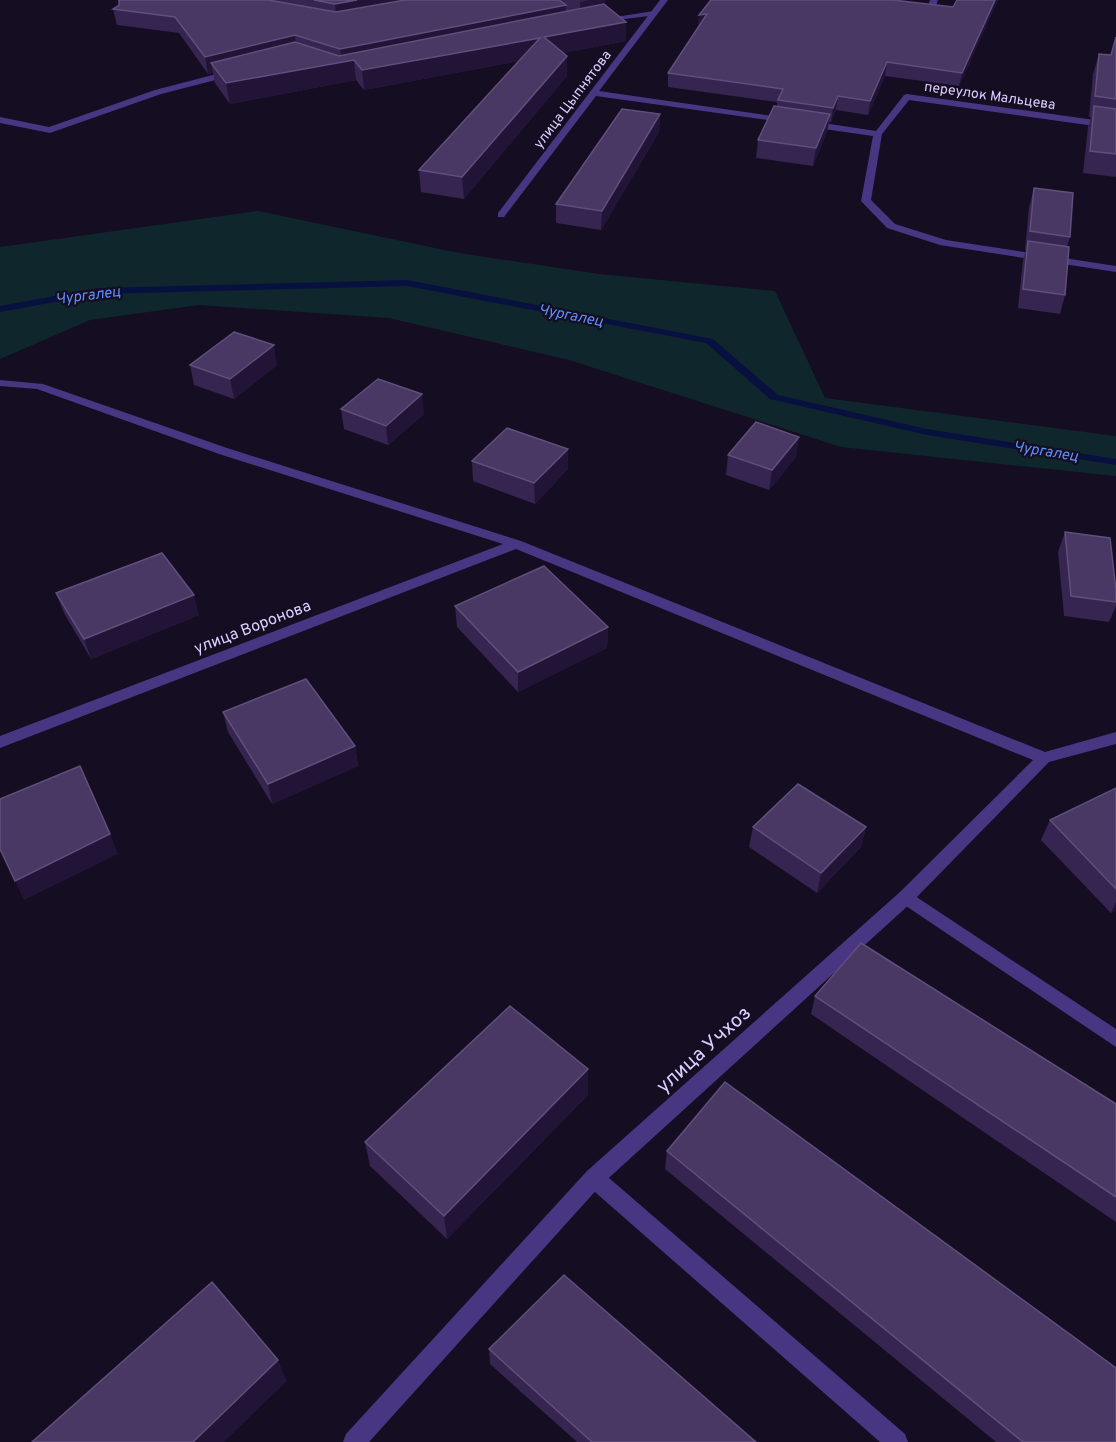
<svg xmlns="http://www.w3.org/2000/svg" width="1116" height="1442" viewBox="0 0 1116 1442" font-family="Overpass,sans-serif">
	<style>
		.green { fill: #0f272c }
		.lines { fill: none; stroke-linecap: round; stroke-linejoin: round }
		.stream { fill: #081040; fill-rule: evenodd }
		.service { fill: #493683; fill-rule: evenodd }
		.minor { fill: #493683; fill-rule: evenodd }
		.wall { fill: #372551 }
		.shaded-wall { fill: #221436 }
		.building { fill: #493764; stroke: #604f7c; stroke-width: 1.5 }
		.labels { text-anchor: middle; stroke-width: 4.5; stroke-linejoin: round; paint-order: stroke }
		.far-street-label { font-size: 14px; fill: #deceff; stroke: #150d22 }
		.far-water-label { font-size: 15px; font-style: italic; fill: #5c91ff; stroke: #150d22 }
		.street-label { font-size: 16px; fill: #deceff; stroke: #150d22 }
		.near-street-label { font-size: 20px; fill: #deceff; stroke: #150d22 }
	</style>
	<rect width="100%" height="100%" fill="#150d22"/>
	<polygon class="green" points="258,211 459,253 599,274 775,291 825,398 1116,436 1116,476 841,447 569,360 389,318 199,305 90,320 0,359 0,247"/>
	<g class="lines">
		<polygon class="stream" points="407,280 713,339 778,395 927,429 1116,459 1116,465 927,435 770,399 706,343 407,286 98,294 0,312 0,306 98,288"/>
		<g class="service">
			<polygon points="930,0 938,0 934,12 930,14 926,12"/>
			<polygon points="654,11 657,11 657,15 600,22 596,20"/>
			<polygon points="232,70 236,73 235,75 161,94 50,133 0,123 0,117 49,127 155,90"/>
			<polygon points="906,890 1116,1029 1116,1047 900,902 898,897 900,892"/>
			<polygon points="594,1169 601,1171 905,1434 908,1442 880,1442 587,1185 584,1178 587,1171"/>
		</g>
		<g class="minor">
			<polygon points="660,0 668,0 599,91 786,118 790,121 789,123 596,96 504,217 498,217 498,213"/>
			<polygon points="907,94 1116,123 1116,129 909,100 882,134 871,200 895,224 946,240 1116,266 1116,272 940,245 887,228 861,201 873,136 810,127 806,124 810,121 876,131 904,95"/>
			<polygon points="0,380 43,384 227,448 521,541 1045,752 1116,732 1116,744 1049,762 912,902 601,1185 369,1442 343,1442 346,1434 587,1171 900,892 1033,760 516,549 0,748 0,736 503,544 219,454 37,389 0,386"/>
		</g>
	</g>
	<g class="wall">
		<polygon points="119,0 606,0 602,5 626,22 626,41 563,53 567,76 464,199 421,192 419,170 519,61 364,90 356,80 230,104 215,83 213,73 208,74 179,33 117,25 113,9 119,5"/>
		<polygon points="957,0 998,0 959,86 885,76 868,115 836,110 831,122 829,122 827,132 813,166 756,158 758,140 777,107 777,102 668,87 668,73 698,28 699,15 953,7"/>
		<polygon points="1116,36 1116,177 1083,173 1088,127 1091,117 1089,117 1093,74 1099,54 1111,55"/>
		<polygon points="660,114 659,132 601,230 556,223 556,204"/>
		<polygon points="1034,188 1070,237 1067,247 1065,295 1060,314 1018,308 1023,260 1026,250 1025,250 1029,207"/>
		<polygon points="190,365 277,365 234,399 194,385"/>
		<polygon points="341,409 424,414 388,445 344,429"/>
		<polygon points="799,437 796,457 769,490 726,475 728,455"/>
		<polygon points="568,449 568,469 535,504 473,481 472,461"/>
		<polygon points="1065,532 1116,590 1116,606 1109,622 1064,616 1058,552"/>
		<polygon points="56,593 199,615 91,659 64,613"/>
		<polygon points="455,606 608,627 607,648 518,692 457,627"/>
		<polygon points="223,712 355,746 358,766 272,804 228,732"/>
		<polygon points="1116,788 1116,910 1111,913 1041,840 1050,820"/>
		<polygon points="753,827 866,827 861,847 817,893 749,847"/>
		<polygon points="815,996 1116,1104 1116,1222 811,1014"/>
		<polygon points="588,1069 588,1095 447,1239 370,1166 365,1142"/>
		<polygon points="667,1151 1116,1442 996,1442 665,1169"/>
		<polygon points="489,1349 756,1442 577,1442 490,1364"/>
	</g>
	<g class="shaded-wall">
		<polygon points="357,0 453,0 337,20 335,4"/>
		<polygon points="589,0 606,0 593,15 580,18 580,2"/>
		<polygon points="995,0 998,0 959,86 962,73"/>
		<polygon points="566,5 565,21 354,60 356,80 230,104 226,83 342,62 340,49"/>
		<polygon points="707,14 698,29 699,15"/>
		<polygon points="626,22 626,41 544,57 544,37"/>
		<polygon points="295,35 297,52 211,63 213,73 208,74 205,57"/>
		<polygon points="540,38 540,57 364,90 362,70"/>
		<polygon points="567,56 567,76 464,199 462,177"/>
		<polygon points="887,62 885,76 868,115 870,101"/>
		<polygon points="838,96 836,110 831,122 833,108"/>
		<polygon points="660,114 659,132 601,230 602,211"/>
		<polygon points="830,114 827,132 813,166 816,148"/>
		<polygon points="274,345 277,365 234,399 230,379"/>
		<polygon points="422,394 424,414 388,445 386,426"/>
		<polygon points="799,437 796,457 769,490 772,470"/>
		<polygon points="568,449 568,469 535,504 534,483"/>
		<polygon points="194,595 199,615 91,659 84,639"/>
		<polygon points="608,627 607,648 518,692 518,672"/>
		<polygon points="355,746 358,766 272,804 268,784"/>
		<polygon points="866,827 861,847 817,893 821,873"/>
		<polygon points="110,834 118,854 24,900 15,881"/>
		<polygon points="1116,902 1116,910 1111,913"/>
		<polygon points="588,1069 588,1095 447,1239 444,1216"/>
		<polygon points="278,1360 287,1381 224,1442 193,1442"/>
	</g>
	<g class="building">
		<polygon points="119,0 268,0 336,12 405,0 559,0 566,5 340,49 295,35 205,57 175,17 113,9 119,5"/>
		<polygon points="314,0 357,0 335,4"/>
		<polygon points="711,0 893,0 953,7 957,0 995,0 962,73 887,62 870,101 838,96 833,108 778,100 783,89 668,73 707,14 699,15"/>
		<polygon points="604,4 626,22 544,37 567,56 462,177 419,170 540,38 362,70 354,60 226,83 211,63 295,42 339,56"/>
		<polygon points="1116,37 1116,99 1095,96 1099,54 1111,55"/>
		<polygon points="774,106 830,114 816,148 758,140"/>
		<polygon points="1094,106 1116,109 1116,154 1090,151"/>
		<polygon points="622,109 660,114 602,211 556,204"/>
		<polygon points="1034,188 1073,193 1070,237 1030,231"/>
		<polygon points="1028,241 1069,247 1065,295 1023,289"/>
		<polygon points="234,332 274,345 230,379 190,365"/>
		<polygon points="378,379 422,394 386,426 341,409"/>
		<polygon points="756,422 799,437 772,470 728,455"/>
		<polygon points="507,428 568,449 534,483 472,461"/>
		<polygon points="1065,532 1110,538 1116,590 1116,602 1071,596"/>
		<polygon points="162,553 194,595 84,639 56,593"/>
		<polygon points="544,566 608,627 518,672 455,606"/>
		<polygon points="306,679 355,746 268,784 223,712"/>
		<polygon points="80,766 110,834 15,881 0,849 0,799"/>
		<polygon points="798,784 866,827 821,873 753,827"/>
		<polygon points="1116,788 1116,889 1050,820"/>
		<polygon points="861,943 1116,1104 1116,1197 815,996"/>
		<polygon points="510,1006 588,1069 444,1216 365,1142"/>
		<polygon points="725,1082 1116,1368 1116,1442 1023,1442 667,1151"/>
		<polygon points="564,1275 756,1442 592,1442 489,1349"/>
		<polygon points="212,1282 278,1360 193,1442 32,1442"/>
	</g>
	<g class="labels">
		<g class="far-street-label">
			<text transform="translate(990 95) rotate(8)" y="5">переулок Мальцева</text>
			<text transform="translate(572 99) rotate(-53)" y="5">улица Цыпнятова</text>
		</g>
		<g class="far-water-label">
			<text transform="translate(88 295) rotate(-7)" y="5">Чургалец</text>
			<text transform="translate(571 315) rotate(11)" y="5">Чургалец</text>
			<text transform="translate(1046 451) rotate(9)" y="5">Чургалец</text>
		</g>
		<g class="street-label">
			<text transform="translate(252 626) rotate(-21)" y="6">улица Воронова</text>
		</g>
		<g class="near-street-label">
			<text transform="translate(703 1049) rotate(-42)" y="7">улица Учхоз</text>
		</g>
	</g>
</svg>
